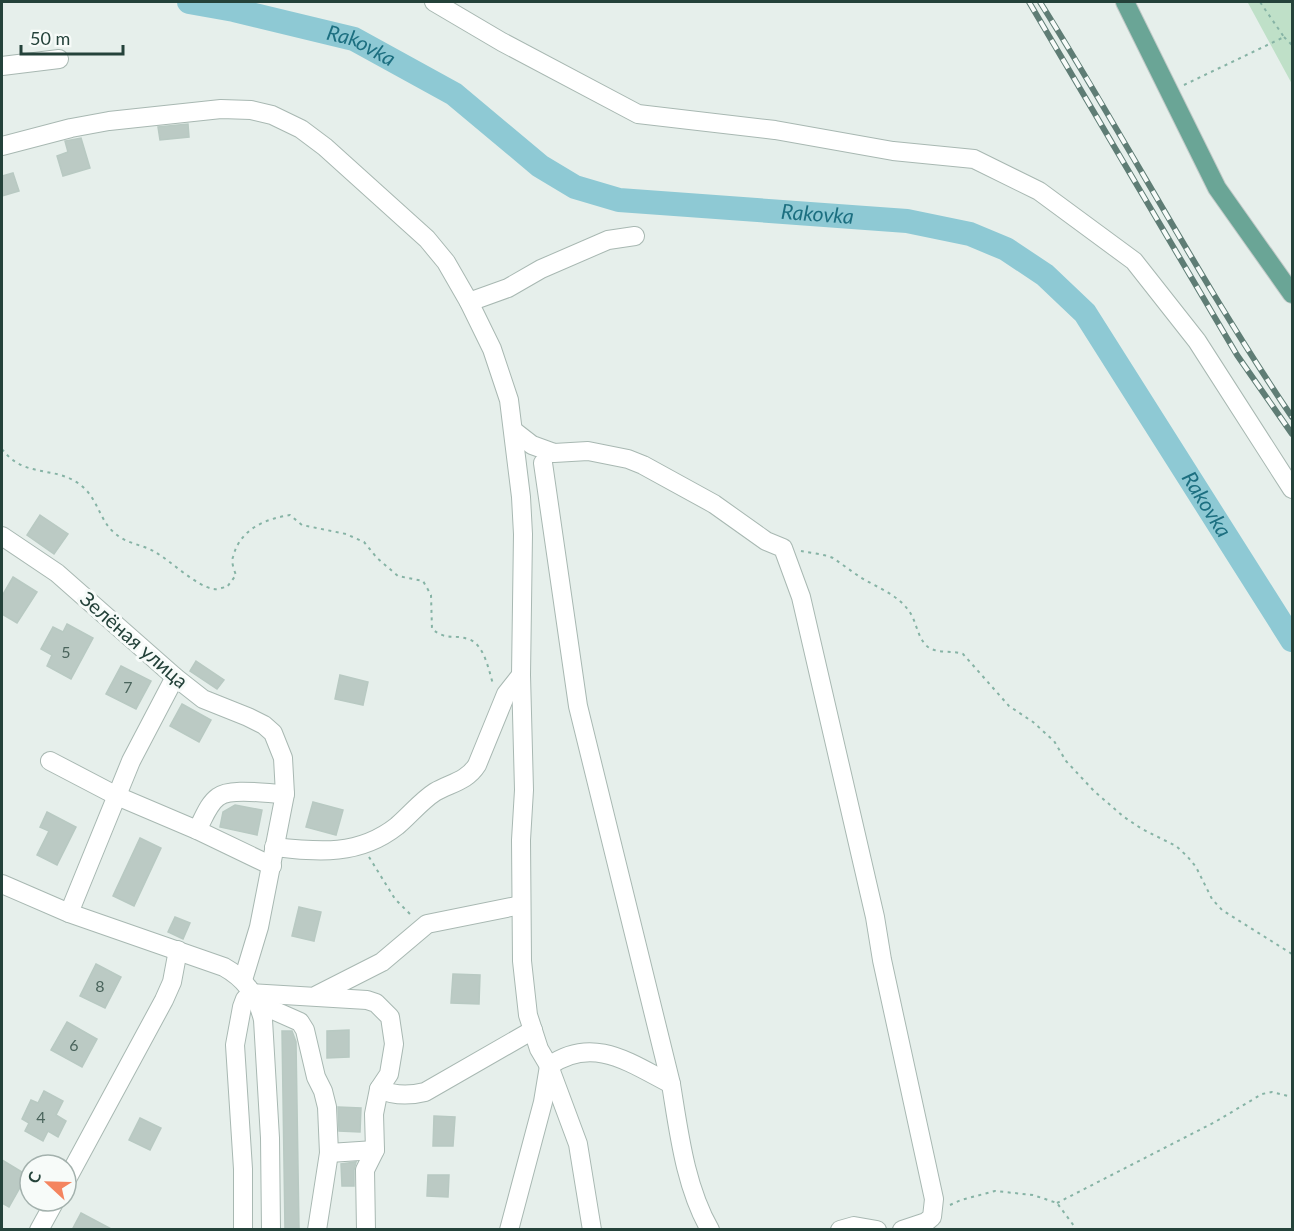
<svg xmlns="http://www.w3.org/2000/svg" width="1294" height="1231" viewBox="0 0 1294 1231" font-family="Lato,sans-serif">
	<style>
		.green { fill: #bfe0c8 }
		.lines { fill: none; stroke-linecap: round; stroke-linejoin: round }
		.river { stroke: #8ec9d4; stroke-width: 24 }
		.building { fill: #bbcac4; stroke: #b8c9c2; stroke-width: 1.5 }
		.minor-casing { stroke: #a8b8b2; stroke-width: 20 }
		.major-casing { stroke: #c2cac8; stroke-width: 20 }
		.path { stroke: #86b3a5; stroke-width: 2; stroke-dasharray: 3 4.5; stroke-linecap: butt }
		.minor { stroke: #fff; stroke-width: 18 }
		.major { stroke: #6aa596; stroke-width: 18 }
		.rail-casing { stroke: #5f7d75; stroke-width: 6 }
		.rail { stroke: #f7fbf9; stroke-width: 4; stroke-dasharray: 11; stroke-linecap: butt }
		.labels { text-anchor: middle; stroke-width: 6; stroke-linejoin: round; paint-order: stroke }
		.number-label { font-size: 16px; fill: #4a645c }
		.street-label { font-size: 20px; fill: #24423a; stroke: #f7fbf9 }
		.water-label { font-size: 21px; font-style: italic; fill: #1c6f80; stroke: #f7fbf9 }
	</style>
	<rect width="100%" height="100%" fill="#e6efeb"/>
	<polygon class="green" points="1247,2 1292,2 1292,84 1248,3"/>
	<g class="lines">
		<path class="river" id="s1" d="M189,2L234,10L354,39L454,94L540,166L575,187L619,200L907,221L970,234L1006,249L1045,275L1085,313L1292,640"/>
	</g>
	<g class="building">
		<polygon points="188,124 189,137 160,140 158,127"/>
		<polygon points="81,138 90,168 63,176 57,156 68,152 65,141"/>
		<polygon points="13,173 19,191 2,196 2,176"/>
		<polygon points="40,515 68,534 54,554 27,535"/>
		<polygon points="13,577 37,592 17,623 2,614 2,596"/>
		<polygon points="67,624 93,638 71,679 47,666 52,655 41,649 53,627 63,632"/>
		<polygon points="196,661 224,680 217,689 190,671"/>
		<polygon points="121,666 151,681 136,709 106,694"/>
		<polygon points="340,675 368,682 363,705 335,699"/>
		<polygon points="182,704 211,720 199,742 170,726"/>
		<polygon points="313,802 343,810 336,835 306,827"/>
		<polygon points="235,805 262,810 257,835 220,827 223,812"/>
		<polygon points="47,812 76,827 57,865 37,855 49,831 40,827"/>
		<polygon points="140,838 161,848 134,906 113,896"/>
		<polygon points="299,907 321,912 314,941 292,936"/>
		<polygon points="175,917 190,923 183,939 168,932"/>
		<polygon points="96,964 121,977 105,1008 80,996"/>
		<polygon points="453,974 480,975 479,1004 451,1003"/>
		<polygon points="67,1022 97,1039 82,1067 51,1050"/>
		<polygon points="349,1030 349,1057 327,1058 327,1031"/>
		<polygon points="282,1031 292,1031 296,1042 299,1230 285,1230"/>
		<polygon points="44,1091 63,1101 56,1115 66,1121 58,1137 48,1131 43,1141 25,1131 29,1123 22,1119 31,1100 38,1103"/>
		<polygon points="338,1107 361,1108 360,1132 339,1131"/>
		<polygon points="434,1116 455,1117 453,1146 433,1146"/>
		<polygon points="140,1118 161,1128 150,1150 129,1140"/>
		<polygon points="2,1160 27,1175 9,1207 2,1203"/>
		<polygon points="356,1162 354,1170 354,1186 342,1186 341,1164"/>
		<polygon points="428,1175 449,1175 448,1197 427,1196"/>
		<polygon points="81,1213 113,1230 72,1230"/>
	</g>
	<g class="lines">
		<defs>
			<g id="minor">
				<polyline points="434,2 502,42 638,114 775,130 893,151 974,159 1039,191 1134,261 1197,341 1292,489"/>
				<polyline points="2,66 59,59"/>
				<polyline points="2,146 71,128 109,121 221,109 251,110 272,115 301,129 325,147 427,239 446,262 469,302 492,349 509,400 521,497 523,534 521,675 524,790 521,840 522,961 528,1015 539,1049 549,1066 578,1144 592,1230"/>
				<polyline points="469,302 508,288 541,269 608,240 635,236"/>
				<polyline points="514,431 532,445 554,453 588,451 628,459 643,465 714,504 766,541 783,548 801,597 875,917 882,960 934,1199 932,1217 926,1222 902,1230"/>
				<path d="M543,463L578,706L671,1084C679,1133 685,1186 710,1230"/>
				<polyline points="2,536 57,573 175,677 203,699 248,717 264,725 273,733 283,758 285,794 259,927 243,980"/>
				<polyline points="50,761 117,796 197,830 272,866"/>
				<path d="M197,830C203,820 208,804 218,797C230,787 269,794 285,794"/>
				<path d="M274,847C319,852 359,856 397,826C410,815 421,801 435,792C451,783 467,781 477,765L506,694L521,675"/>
				<path d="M2,884L69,913L224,967C244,978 258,997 263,1020L270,1138L271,1230"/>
				<polyline points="69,913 131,761 175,677"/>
				<polyline points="317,995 382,962 427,924 521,905"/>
				<polyline points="257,1003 300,1022 305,1030 316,1077 323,1091 327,1107 329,1153 317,1230"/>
				<path d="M379,1089C394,1096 409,1096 425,1092L533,1030"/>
				<polyline points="329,1153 375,1150"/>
				<polyline points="66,1181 164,1000 172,982 178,950"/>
				<polyline points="39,1230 55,1201"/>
				<polyline points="243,1230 243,1169 235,1045 242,1007 245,999 251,993 367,1000 376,1003 390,1017 394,1044 389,1074 379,1089 374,1114 375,1150 365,1170 366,1230"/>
				<path d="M509,1230L543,1102L549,1066C593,1035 630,1063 671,1084"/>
				<polyline points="840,1230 854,1226 877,1230"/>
			</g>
			<polyline id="major" points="1125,2 1217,188 1292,294"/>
		</defs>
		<use href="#minor" class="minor-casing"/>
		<use href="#major" class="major-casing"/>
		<g class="path">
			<polyline points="1284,37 1292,45"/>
			<polyline points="1184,85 1284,37 1260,2"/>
			<path d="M2,449C25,480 57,464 83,487C99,501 100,523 117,535C128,544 144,545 155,552C171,561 197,587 214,589C218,590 223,587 227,587L236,575C234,570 231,562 233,557C240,529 265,519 290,515L302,525L346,534L364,542L377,558L398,576L423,581L431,595L432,629C447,641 453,634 468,639C484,643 489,671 493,684"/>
			<path d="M801,551C811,553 824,554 833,558C842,564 851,571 860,577C876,587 897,594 909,611C917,622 917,638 928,647C938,654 952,650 963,654L1009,706L1033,722L1054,741L1066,761L1094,791L1124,817L1142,829L1176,846L1187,856L1196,867L1212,899L1222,910L1292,954"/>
			<polyline points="369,857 395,899 411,915"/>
			<polyline points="1057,1203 1215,1122 1262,1094 1272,1092 1292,1097"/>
			<polyline points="950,1205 961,1200 995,1191 1033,1195 1057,1203 1077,1230"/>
		</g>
		<use href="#minor" class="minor"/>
		<use href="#major" class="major"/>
		<defs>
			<g id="rail">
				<polyline points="1029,2 1237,355 1292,434"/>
				<path d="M1040,2C1126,139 1201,283 1292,417"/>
			</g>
		</defs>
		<use href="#rail" class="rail-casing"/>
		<use href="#rail" class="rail"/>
	</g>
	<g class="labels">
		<g class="number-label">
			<text x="66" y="658">5</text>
			<text x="128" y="693">7</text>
			<text x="100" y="992">8</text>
			<text x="74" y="1051">6</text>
			<text x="41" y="1123">4</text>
		</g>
		<g class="street-label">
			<text transform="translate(134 640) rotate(41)" y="7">Зелёная улица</text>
		</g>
		<g class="water-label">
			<text dy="7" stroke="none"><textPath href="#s1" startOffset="178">Rakovka</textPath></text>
			<text dy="7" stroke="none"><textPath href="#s1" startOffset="681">Rakovka</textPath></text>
			<text dy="7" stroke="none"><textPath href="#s1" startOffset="1203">Rakovka</textPath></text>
		</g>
	</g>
	<rect width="1294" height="1231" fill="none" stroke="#24423a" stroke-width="6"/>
	<g transform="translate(48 1183) rotate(292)"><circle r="28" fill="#f7fbf9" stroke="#a3b1ad" stroke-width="1.5"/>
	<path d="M0-4.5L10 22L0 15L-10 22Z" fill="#f4845f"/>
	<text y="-9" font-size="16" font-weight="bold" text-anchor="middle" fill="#24423a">С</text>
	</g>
	<path d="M21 45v9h102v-9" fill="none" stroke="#24423a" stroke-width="3"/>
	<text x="30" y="45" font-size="18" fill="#24423a" stroke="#f7fbf9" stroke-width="4.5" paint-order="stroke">50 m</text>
</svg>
